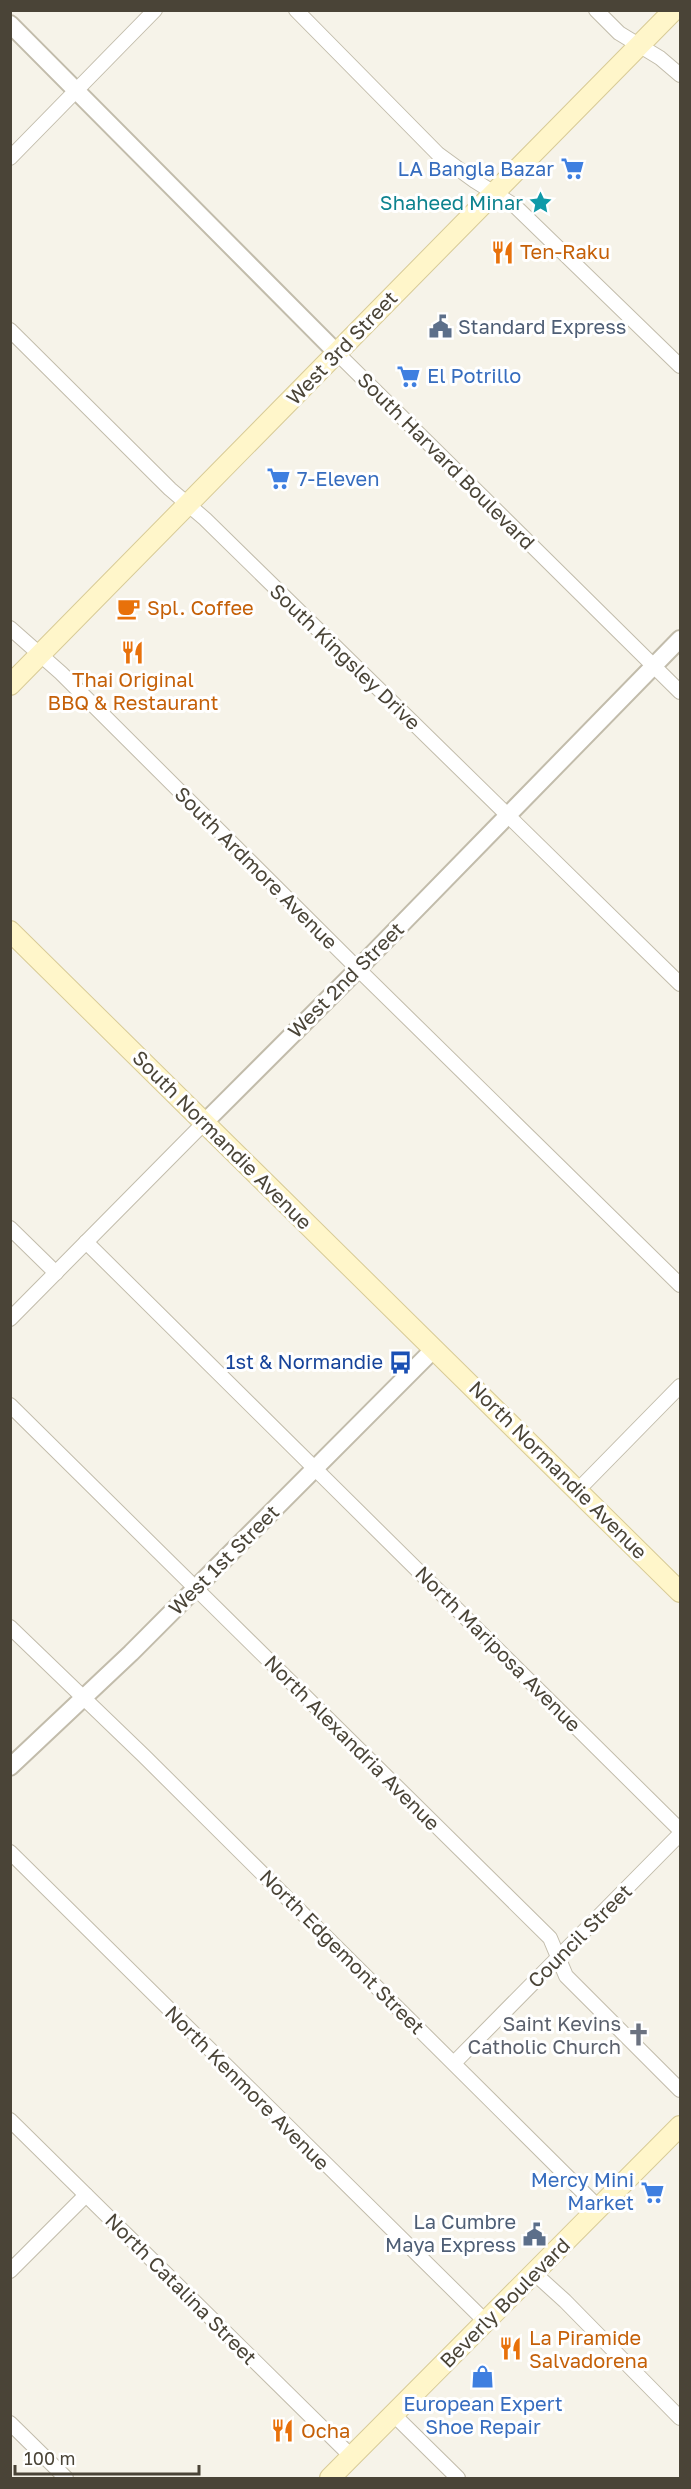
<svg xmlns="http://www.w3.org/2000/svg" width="691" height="2489" viewBox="0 0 691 2489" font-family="'Golos Text',sans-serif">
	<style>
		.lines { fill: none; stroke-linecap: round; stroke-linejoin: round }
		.minor-casing { stroke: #c2bcab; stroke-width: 16 }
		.tertiary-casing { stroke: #c2bcab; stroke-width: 20 }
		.secondary-casing { stroke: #d8cb97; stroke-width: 22 }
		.minor { stroke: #fff; stroke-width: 14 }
		.tertiary { stroke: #fff; stroke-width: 16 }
		.secondary { stroke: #fff6ca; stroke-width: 20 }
		.labels { text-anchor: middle; stroke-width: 6; stroke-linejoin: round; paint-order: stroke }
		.shop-label { font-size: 20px; fill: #366cbe; stroke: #fff; text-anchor: end }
		.culture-label { font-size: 20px; fill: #0d838f; stroke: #fff; text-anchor: end }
		.food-label { font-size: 20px; fill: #c56008; stroke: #fff; text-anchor: start }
		.service-label { font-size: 20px; fill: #4e5e75; stroke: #fff; text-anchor: start }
		.street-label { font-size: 20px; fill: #4a4437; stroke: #fff }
		.transit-label { font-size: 20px; fill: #164399; stroke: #fff; text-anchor: end }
		.worship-label { font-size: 20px; fill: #5b616d; stroke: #fff; text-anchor: end }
	</style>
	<rect width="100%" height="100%" fill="#f6f3e9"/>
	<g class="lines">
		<defs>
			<g id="minor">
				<polyline points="296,10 438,154 475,181 515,206 680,366"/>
				<polyline points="596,10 619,33 660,58 680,75"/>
				<polyline points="10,158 155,10"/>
				<polyline points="10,330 170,489 205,519 680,984"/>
				<polyline points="337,353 680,692"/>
				<polyline points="10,628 61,673 358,969 680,1285"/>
				<polyline points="10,1228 56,1273"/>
				<polyline points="86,1242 680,1830"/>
				<polyline points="10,1319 204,1123"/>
				<polyline points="10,1405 550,1938 566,1976 680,2090"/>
				<polyline points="578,1490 680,1386"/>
				<polyline points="10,1627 144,1756 599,2208"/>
				<polyline points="10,1852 486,2322"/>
				<polyline points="454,2063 680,1834"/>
				<polyline points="10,2120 352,2457"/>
				<polyline points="10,2271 86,2195"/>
				<polyline points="534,2273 565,2301 680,2418"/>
				<polyline points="394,2415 458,2478"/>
				<polyline points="10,2423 66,2478"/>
			</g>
			<g id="tertiary">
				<polyline points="10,24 337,353"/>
				<polyline points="204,1123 349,978 680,639"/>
				<polyline points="10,1767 131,1653 434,1349"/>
			</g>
			<g id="secondary">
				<polyline points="10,685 674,10"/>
				<polyline points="10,931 680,1592"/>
				<polyline points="330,2478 680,2126"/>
			</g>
		</defs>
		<use href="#minor" class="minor-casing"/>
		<use href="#tertiary" class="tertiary-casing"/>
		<use href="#secondary" class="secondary-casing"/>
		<use href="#minor" class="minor"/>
		<use href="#tertiary" class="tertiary"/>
		<use href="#secondary" class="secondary"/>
	</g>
	<defs>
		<symbol id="supermarket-bare" viewBox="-9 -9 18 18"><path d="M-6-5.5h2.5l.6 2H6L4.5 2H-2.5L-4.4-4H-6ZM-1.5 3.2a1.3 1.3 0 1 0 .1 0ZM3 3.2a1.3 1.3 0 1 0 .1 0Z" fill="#3f7fe0" stroke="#fff" stroke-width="2.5" paint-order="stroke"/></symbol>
		<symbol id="sight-bare" viewBox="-9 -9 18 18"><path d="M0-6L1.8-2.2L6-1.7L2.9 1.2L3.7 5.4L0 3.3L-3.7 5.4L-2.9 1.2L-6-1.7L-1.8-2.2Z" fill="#0f9aa8" stroke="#fff" stroke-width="2.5" paint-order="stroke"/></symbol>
		<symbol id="restaurant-bare" viewBox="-9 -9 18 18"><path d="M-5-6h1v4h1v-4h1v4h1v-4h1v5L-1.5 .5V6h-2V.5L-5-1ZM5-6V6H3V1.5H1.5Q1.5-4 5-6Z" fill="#e8710a" stroke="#fff" stroke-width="2.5" paint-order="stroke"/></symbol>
		<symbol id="civic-bare" viewBox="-9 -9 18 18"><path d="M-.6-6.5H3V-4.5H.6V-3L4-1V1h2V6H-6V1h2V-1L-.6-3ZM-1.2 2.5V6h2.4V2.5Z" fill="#5c6f8a" stroke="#fff" stroke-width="2.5" paint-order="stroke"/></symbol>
		<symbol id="cafe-bare" viewBox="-9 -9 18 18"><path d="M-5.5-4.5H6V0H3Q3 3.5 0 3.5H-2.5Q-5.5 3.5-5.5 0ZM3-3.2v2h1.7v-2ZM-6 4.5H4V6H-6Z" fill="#e8710a" stroke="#fff" stroke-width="2.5" paint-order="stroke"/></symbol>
		<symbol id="bus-bare" viewBox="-9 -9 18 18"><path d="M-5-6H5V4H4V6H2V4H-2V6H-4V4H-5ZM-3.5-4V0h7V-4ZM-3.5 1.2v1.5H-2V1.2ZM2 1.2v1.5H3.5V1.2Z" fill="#1a4fb4" stroke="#fff" stroke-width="2.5" paint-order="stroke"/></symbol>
		<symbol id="church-bare" viewBox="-9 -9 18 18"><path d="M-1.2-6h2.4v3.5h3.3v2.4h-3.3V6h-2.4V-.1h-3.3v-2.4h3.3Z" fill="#6b7280" stroke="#fff" stroke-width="2.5" paint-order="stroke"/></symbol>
		<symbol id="shop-bare" viewBox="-9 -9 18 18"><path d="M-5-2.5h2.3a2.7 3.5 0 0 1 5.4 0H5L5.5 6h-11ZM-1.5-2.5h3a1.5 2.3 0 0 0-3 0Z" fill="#3f7fe0" stroke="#fff" stroke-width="2.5" paint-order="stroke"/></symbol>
	</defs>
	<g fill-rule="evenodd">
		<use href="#supermarket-bare" x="556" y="152" width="33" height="33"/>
		<use href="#sight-bare" x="524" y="186" width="33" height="33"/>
		<use href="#restaurant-bare" x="486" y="236" width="33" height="33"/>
		<use href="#civic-bare" x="424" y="310" width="33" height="33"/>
		<use href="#supermarket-bare" x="392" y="360" width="33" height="33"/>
		<use href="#supermarket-bare" x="262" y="462" width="33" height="33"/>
		<use href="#cafe-bare" x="112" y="592" width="33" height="33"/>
		<use href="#restaurant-bare" x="116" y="636" width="33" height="33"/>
		<use href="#bus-bare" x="384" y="1346" width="33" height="33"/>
		<use href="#church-bare" x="622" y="2018" width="33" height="33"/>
		<use href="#supermarket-bare" x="636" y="2176" width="33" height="33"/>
		<use href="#civic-bare" x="518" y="2218" width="33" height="33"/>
		<use href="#restaurant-bare" x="494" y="2332" width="33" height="33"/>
		<use href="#shop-bare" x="466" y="2360" width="33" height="33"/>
		<use href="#restaurant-bare" x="266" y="2414" width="33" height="33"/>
	</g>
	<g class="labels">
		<g class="shop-label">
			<text x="554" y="176">LA Bangla Bazar</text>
			<text x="427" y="383" text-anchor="start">El Potrillo</text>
			<text x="297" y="486" text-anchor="start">7-Eleven</text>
			<text x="634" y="2187">Mercy Mini<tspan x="634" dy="23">Market</tspan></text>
			<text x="483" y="2411" text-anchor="middle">European Expert<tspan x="483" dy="23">Shoe Repair</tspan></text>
		</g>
		<g class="culture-label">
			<text x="523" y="210">Shaheed Minar</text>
		</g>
		<g class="food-label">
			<text x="520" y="259">Ten-Raku</text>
			<text x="147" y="615">Spl. Coffee</text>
			<text x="133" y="687" text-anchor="middle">Thai Original<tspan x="133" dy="23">BBQ &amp; Restaurant</tspan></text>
			<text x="529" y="2345">La Piramide<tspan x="529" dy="23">Salvadorena</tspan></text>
			<text x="301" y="2438">Ocha</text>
		</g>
		<g class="service-label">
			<text x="458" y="334">Standard Express</text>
			<text x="516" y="2229" text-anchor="end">La Cumbre<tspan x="516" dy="23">Maya Express</tspan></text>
		</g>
		<g class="street-label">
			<text transform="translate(342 348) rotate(-46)" y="7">West 3rd Street</text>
			<text transform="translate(446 461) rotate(45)" y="7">South Harvard Boulevard</text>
			<text transform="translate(345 657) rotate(44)" y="7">South Kingsley Drive</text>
			<text transform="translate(256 868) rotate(45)" y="7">South Ardmore Avenue</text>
			<text transform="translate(346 980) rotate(-45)" y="7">West 2nd Street</text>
			<text transform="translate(222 1140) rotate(45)" y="7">South Normandie Avenue</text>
			<text transform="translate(558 1470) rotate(45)" y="7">North Normandie Avenue</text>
			<text transform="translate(224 1560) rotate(-45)" y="7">West 1st Street</text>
			<text transform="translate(498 1649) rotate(45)" y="7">North Mariposa Avenue</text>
			<text transform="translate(352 1743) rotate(45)" y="7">North Alexandria Avenue</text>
			<text transform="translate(580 1936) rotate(-45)" y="7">Council Street</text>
			<text transform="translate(342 1952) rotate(45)" y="7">North Edgemont Street</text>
			<text transform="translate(247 2088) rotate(45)" y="7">North Kenmore Avenue</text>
			<text transform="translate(181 2289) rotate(45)" y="7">North Catalina Street</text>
			<text transform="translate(505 2303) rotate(-45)" y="7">Beverly Boulevard</text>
		</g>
		<g class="transit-label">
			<text x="383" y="1369">1st &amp; Normandie</text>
		</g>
		<g class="worship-label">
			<text x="621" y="2031">Saint Kevins<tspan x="621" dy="23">Catholic Church</tspan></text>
		</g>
	</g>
	<rect width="691" height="2489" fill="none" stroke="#4a4437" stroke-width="24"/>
	<path d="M15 2465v9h184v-9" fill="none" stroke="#4a4437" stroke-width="3"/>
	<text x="24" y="2465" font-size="18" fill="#4a4437" stroke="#ffffff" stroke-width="4.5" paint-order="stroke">100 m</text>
</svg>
